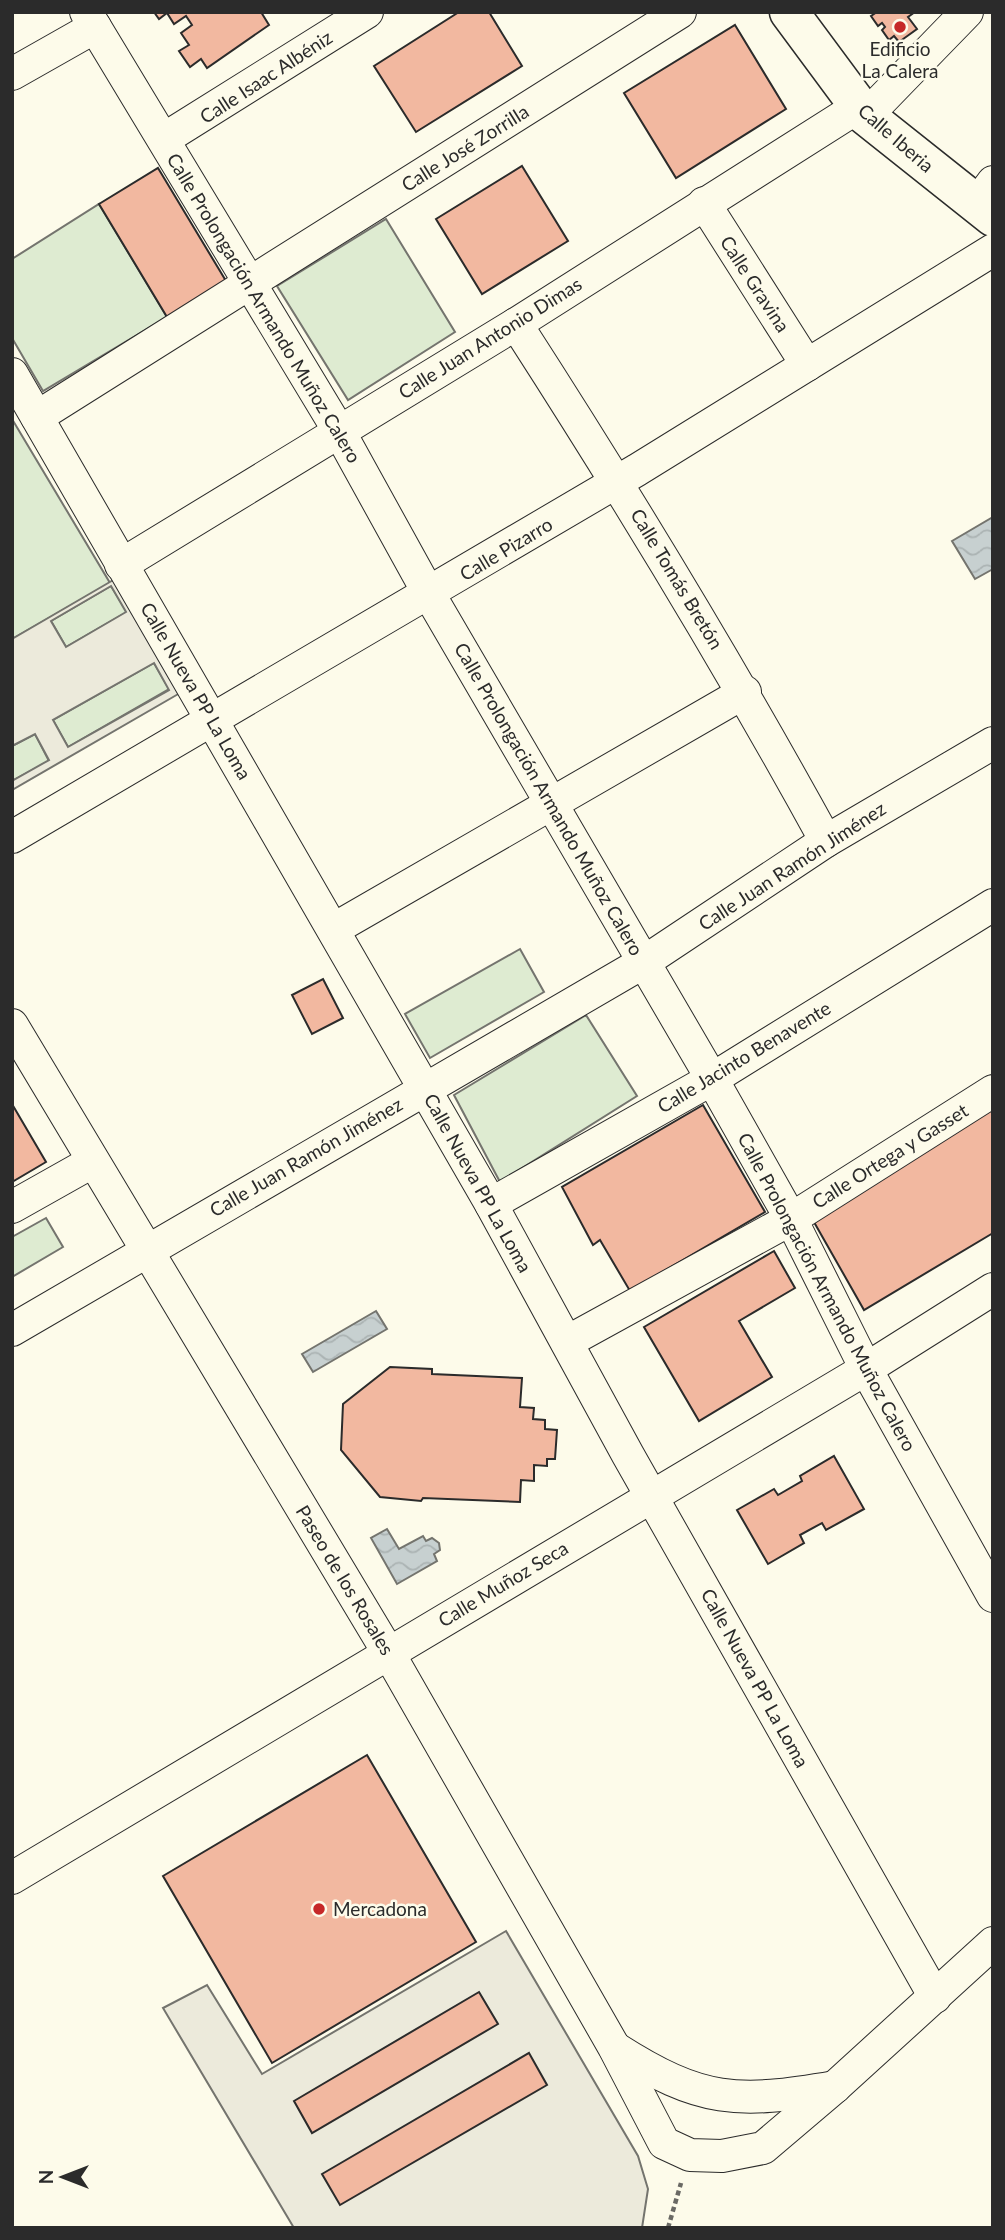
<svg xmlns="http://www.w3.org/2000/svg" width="1005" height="2240" viewBox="0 0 1005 2240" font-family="Lato,sans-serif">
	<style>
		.grass { fill: #deebd1; stroke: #74746e; stroke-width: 2 }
		.parking { fill: #eceadb; stroke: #74746e; stroke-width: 2; fill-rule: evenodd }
		.water { fill: url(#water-waves); stroke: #74746e; stroke-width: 2 }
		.building { fill: #f2b8a0; stroke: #2b2b2b; stroke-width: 2 }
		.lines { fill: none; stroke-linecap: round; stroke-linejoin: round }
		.minor-casing { stroke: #2b2b2b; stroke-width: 34 }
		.major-casing { stroke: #2b2b2b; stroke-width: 41 }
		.path { stroke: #6a6964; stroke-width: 4.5; stroke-dasharray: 5 3.5; stroke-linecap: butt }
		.minor { stroke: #fdfbea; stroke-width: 32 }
		.major { stroke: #fdfbea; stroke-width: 38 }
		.poi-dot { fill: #c62828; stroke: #fdfbea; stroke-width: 2.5 }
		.labels { text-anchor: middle; stroke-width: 5; stroke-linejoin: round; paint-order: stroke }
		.poi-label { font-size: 19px; fill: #2b2b2b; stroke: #fdfbea }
		.street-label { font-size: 19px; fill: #2b2b2b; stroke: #fdfbea }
	</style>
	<defs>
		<pattern id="water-waves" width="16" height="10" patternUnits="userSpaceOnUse" patternTransform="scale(1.75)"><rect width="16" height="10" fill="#c7d0d0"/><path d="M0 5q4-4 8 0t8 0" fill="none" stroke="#abb3b3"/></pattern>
	</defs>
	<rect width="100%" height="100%" fill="#fdfbea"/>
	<g class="grass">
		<polygon points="99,204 167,317 43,391 12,338 12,259"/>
		<polygon points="386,219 455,332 348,400 277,286"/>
		<polygon points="12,419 110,583 12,639"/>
		<polygon points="111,586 127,612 66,647 51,621"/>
		<polygon points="154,663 169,689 68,747 53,720"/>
		<polygon points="35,734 49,761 12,781 12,746"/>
		<polygon points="520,949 544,992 430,1058 405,1014"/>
		<polygon points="586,1015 637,1096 500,1182 454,1095"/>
		<polygon points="46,1218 63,1247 12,1277 12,1237"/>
	</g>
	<g class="parking">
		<path d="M115,579L180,693L12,790V781L49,760L35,734L12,746V639ZM111,586L126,612L66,647L51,621ZM154,663L169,690L68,747L53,720Z"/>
		<polygon points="506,1931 638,2156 648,2189 642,2228 294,2228 163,2008 207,1985 262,2074"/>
	</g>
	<g class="water">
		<polygon points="993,517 993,569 975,579 952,541"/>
		<polygon points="376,1311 387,1329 313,1372 302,1354"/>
		<polygon points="387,1529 399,1549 423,1536 426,1541 432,1538 439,1543 440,1550 434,1554 437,1561 397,1584 371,1538"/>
	</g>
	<g class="building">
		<polygon points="154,12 261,12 269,25 207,68 201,59 190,67 179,51 189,45 181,33 192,25 186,16 174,24 167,13 159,19"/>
		<polygon points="459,12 489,12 522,66 416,132 374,66"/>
		<polygon points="877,12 915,12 908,17 917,29 899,42 894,36 889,40 882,30 885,27 882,23 878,26 871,16"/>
		<polygon points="735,25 786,109 676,178 624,93"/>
		<polygon points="522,166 568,241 482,294 436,219"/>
		<polygon points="158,168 226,281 167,317 99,204"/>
		<polygon points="323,979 343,1018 312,1034 292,995"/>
		<polygon points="993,1103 993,1233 864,1310 810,1215"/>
		<polygon points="12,1104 46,1162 12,1182"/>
		<polygon points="703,1105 765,1212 630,1291 600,1240 593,1245 562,1187"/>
		<polygon points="774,1251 795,1288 739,1321 772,1377 699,1421 644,1327"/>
		<polygon points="390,1367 432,1369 432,1374 522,1378 520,1407 534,1408 533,1419 545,1420 545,1429 557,1430 555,1459 547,1459 547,1466 534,1465 534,1481 521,1480 520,1502 423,1498 421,1501 380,1497 341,1450 343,1404"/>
		<polygon points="834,1456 864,1509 826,1530 822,1523 800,1535 804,1543 768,1564 737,1510 774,1489 778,1495 802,1481 800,1476"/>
		<polygon points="367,1755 476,1942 272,2063 163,1876"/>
		<polygon points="479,1992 498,2024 312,2133 294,2101"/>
		<polygon points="529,2053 547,2085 340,2205 322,2174"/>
	</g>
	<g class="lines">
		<defs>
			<g id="minor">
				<polyline points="86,12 339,431 429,594 712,1079 791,1219 866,1369 993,1596"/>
				<polyline points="12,74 95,27"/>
				<polyline points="866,116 967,12"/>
				<polyline points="164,139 367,12"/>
				<polyline points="704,203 807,365"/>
				<polyline points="976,205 993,182"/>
				<path d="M516,324C625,493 729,664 826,841"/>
				<polyline points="12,374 491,1204 628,1455 935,1997"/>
				<polyline points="37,417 680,12"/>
				<polyline points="121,565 516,324 858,107"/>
				<polyline points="12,837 637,470 993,250"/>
				<polyline points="334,929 745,692"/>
				<polyline points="12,1025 388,1652 614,2047 664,2143 690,2155 722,2156 763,2148 836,2086 993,1943"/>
				<polyline points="491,1204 712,1079 993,905"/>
				<polyline points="12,1207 92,1162"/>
				<polyline points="12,1330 644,962 826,841 993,743"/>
				<polyline points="567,1342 791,1219 993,1091"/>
				<polyline points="12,1878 866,1369 993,1289"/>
				<path d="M615,2048C701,2103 737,2104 835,2087"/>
			</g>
			<polyline id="major" points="789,12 866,116 993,217"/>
		</defs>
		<use href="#minor" class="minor-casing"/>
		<use href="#major" class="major-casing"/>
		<polyline class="path" points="668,2228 681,2183"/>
		<use href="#minor" class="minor"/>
		<use href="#major" class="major"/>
	</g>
	<g class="poi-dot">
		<circle cx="900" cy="27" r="7"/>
		<circle cx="319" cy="1909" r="7"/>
	</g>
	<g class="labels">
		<g class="poi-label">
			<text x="900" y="56">Edificio<tspan x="900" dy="22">La Calera</tspan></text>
			<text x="333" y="1916" text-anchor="start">Mercadona</text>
		</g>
		<g class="street-label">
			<text transform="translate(266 77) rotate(-33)" y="7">Calle Isaac Albéniz</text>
			<text transform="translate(896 138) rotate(41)" y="7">Calle Iberia</text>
			<text transform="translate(465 148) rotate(-32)" y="7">Calle José Zorrilla</text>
			<text transform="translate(755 284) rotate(57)" y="7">Calle Gravina</text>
			<text transform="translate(264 308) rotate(59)" y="7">Calle Prolongación Armando Muñoz Calero</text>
			<text transform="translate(490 338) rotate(-32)" y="7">Calle Juan Antonio Dimas</text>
			<text transform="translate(506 549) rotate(-31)" y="7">Calle Pizarro</text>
			<text transform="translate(677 579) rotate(59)" y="7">Calle Tomás Bretón</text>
			<text transform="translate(196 691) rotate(60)" y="7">Calle Nueva PP La Loma</text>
			<text transform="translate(549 799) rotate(60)" y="7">Calle Prolongación Armando Muñoz Calero</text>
			<text transform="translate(792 866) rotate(-33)" y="7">Calle Juan Ramón Jiménez</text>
			<text transform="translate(744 1057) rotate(-31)" y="7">Calle Jacinto Benavente</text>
			<text transform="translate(890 1156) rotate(-32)" y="7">Calle Ortega y Gasset</text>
			<text transform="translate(306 1157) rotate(-30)" y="7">Calle Juan Ramón Jiménez</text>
			<text transform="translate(478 1183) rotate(61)" y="7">Calle Nueva PP La Loma</text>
			<text transform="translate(827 1292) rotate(62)" y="7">Calle Prolongación Armando Muñoz Calero</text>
			<text transform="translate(345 1580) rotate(59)" y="7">Paseo de los Rosales</text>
			<text transform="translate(503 1584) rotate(-31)" y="7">Calle Muñoz Seca</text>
			<text transform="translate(755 1678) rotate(61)" y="7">Calle Nueva PP La Loma</text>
		</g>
	</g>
	<rect width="1005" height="2240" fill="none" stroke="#2b2b2b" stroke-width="28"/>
	<g transform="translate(63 2177) rotate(270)" stroke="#fdfbea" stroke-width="5" paint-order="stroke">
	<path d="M0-5L12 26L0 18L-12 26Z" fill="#2b2b2b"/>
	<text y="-10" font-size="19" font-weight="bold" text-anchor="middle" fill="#2b2b2b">N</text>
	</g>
</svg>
